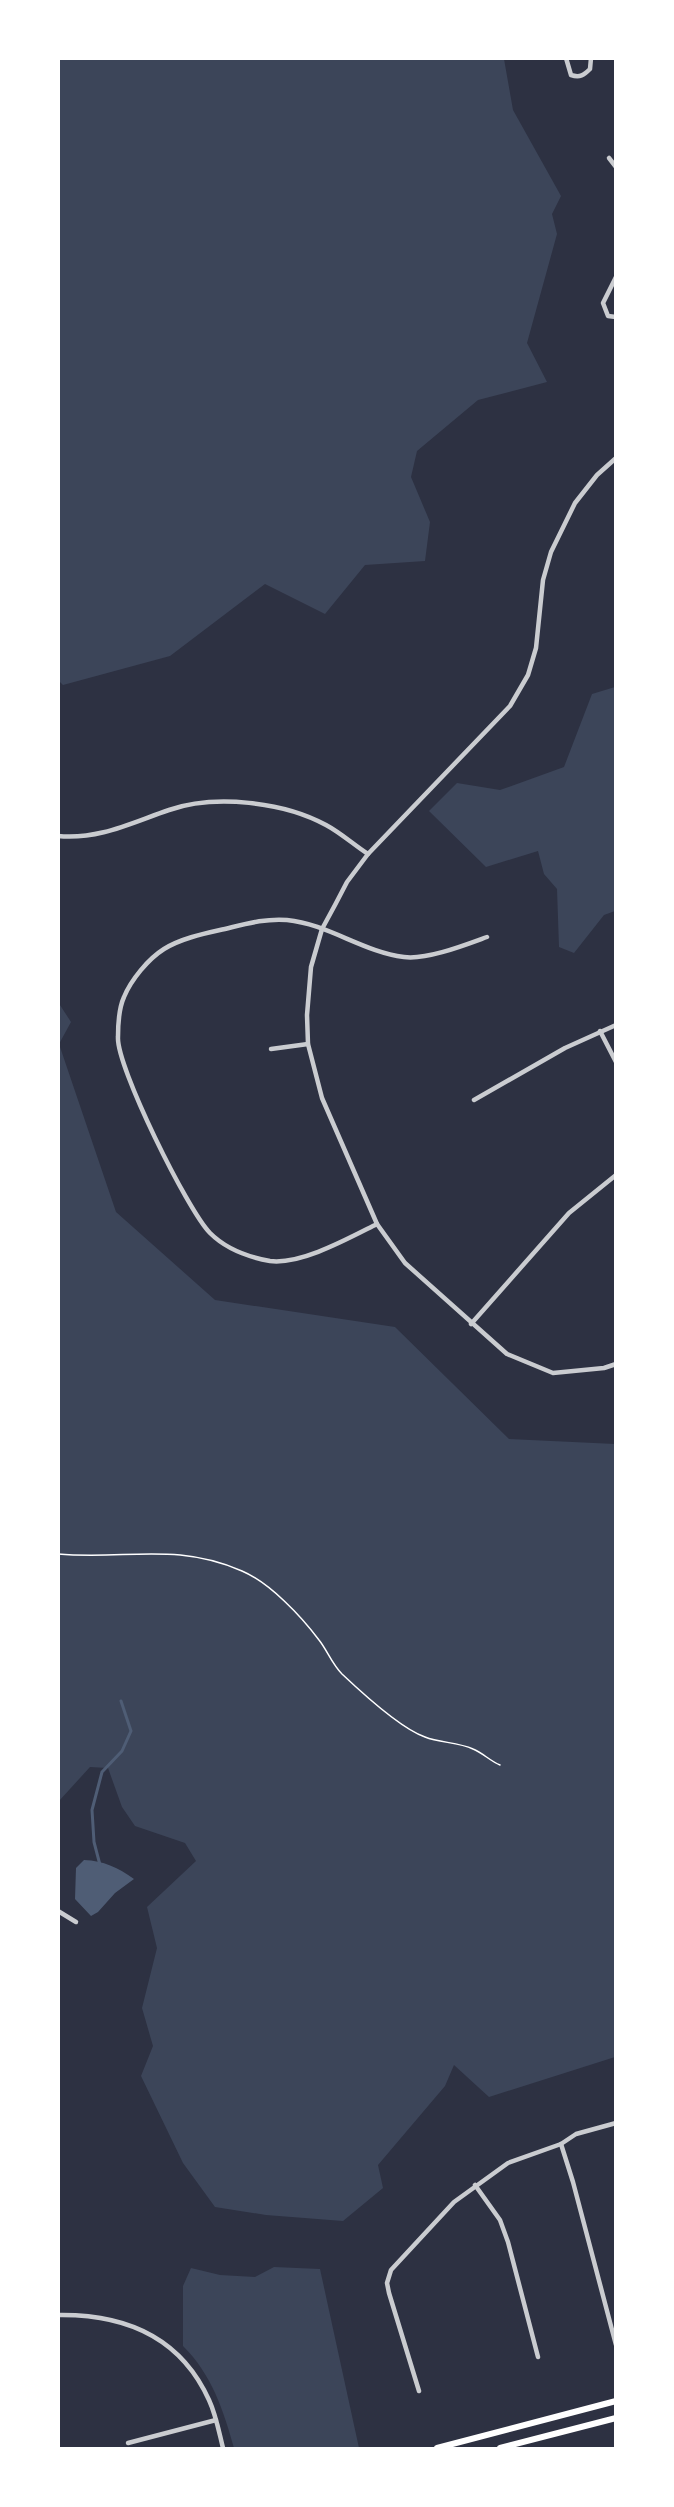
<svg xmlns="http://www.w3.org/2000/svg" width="674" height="2507" viewBox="0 0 674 2507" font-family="Barlow,sans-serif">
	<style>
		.green { fill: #3c4559 }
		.water { fill: #4f5d75 }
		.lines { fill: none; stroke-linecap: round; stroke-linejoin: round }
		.stream { stroke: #4f5d75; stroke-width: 3 }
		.path { stroke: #fff; stroke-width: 1.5 }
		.minor { stroke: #caccd0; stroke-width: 4.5 }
		.secondary { stroke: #fff; stroke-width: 6 }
	</style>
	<rect width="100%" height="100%" fill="#2d3142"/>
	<g class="green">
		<polygon points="58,59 504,59 513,110 561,196 552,214 557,234 527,343 547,382 478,400 417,451 411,477 430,522 425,561 365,565 325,614 265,584 170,656 63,685 58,680"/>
		<polygon points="615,687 615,911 604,915 574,953 559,947 557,889 544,874 538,851 486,867 429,811 457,783 500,790 564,767 592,694"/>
		<polygon points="58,1002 71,1022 59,1044 116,1212 215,1300 395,1327 509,1439 615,1444 615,2057 489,2097 454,2065 445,2086 378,2165 383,2188 343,2221 266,2215 215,2207 183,2163 141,2076 153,2046 142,2008 157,1948 147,1907 196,1861 185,1843 135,1826 122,1807 108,1768 90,1767 59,1801"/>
		<path d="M274,2267L320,2269L359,2448H234C223,2409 212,2375 183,2346V2286L191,2268L220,2275L255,2277Z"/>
	</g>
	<path class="water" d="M84,1860C104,1861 117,1867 134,1879L115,1893L98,1912L91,1916L75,1899L76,1868Z"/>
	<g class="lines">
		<polyline class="stream" points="100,1865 94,1842 92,1810 102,1772 122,1751 131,1731 121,1701"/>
		<path class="path" d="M58,1554C126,1560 175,1542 242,1571C270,1583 301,1616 319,1640C327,1650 332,1664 342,1674C360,1691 402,1729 425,1737C440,1743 458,1742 473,1749C483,1753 490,1761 500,1765"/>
		<g class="minor">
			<path d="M566,58L571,75C580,78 584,75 590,69L591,58"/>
			<polyline points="609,158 616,167"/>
			<polyline points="616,277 603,303 608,316 616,317"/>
			<polyline points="616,458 597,475 575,503 551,552 543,580 536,648 528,675 510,706 368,854 347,882 335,905 322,929 311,967 307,1015 308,1044 322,1098 377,1224 405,1263 507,1354 553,1373 604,1368 616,1364"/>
			<path d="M58,836C99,840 133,822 169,810C215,794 284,802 326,825C341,833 354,845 368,854"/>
			<polyline points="600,1031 616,1062"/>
			<polyline points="271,1049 308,1044"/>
			<polyline points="474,1100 565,1048 616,1025"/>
			<path d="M377,1224C349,1238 301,1265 270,1261C248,1257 226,1249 210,1233C188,1211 116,1066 118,1037C118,1026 119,1008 124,997C131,980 148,959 164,949C180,939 202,934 220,930C242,925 264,918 287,920C328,924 363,952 404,957C427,960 465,945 487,937"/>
			<polyline points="471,1324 569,1213 616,1175"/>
			<polyline points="58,1911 76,1922"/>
			<polyline points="561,2144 573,2182 616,2345"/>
			<polyline points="475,2185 500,2220 508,2242 538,2357"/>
			<path d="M58,2315C125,2314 180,2336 209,2400C216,2415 219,2432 223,2448"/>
			<polyline points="419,2391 389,2293 387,2283 391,2270 454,2202 508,2163 561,2144 576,2134 616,2123"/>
			<polyline points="128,2443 216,2420"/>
		</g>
		<g class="secondary">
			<polyline points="437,2448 616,2401"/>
			<polyline points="500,2448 616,2418"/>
		</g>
	</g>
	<rect width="674" height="2507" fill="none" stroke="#ffffff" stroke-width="120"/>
</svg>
